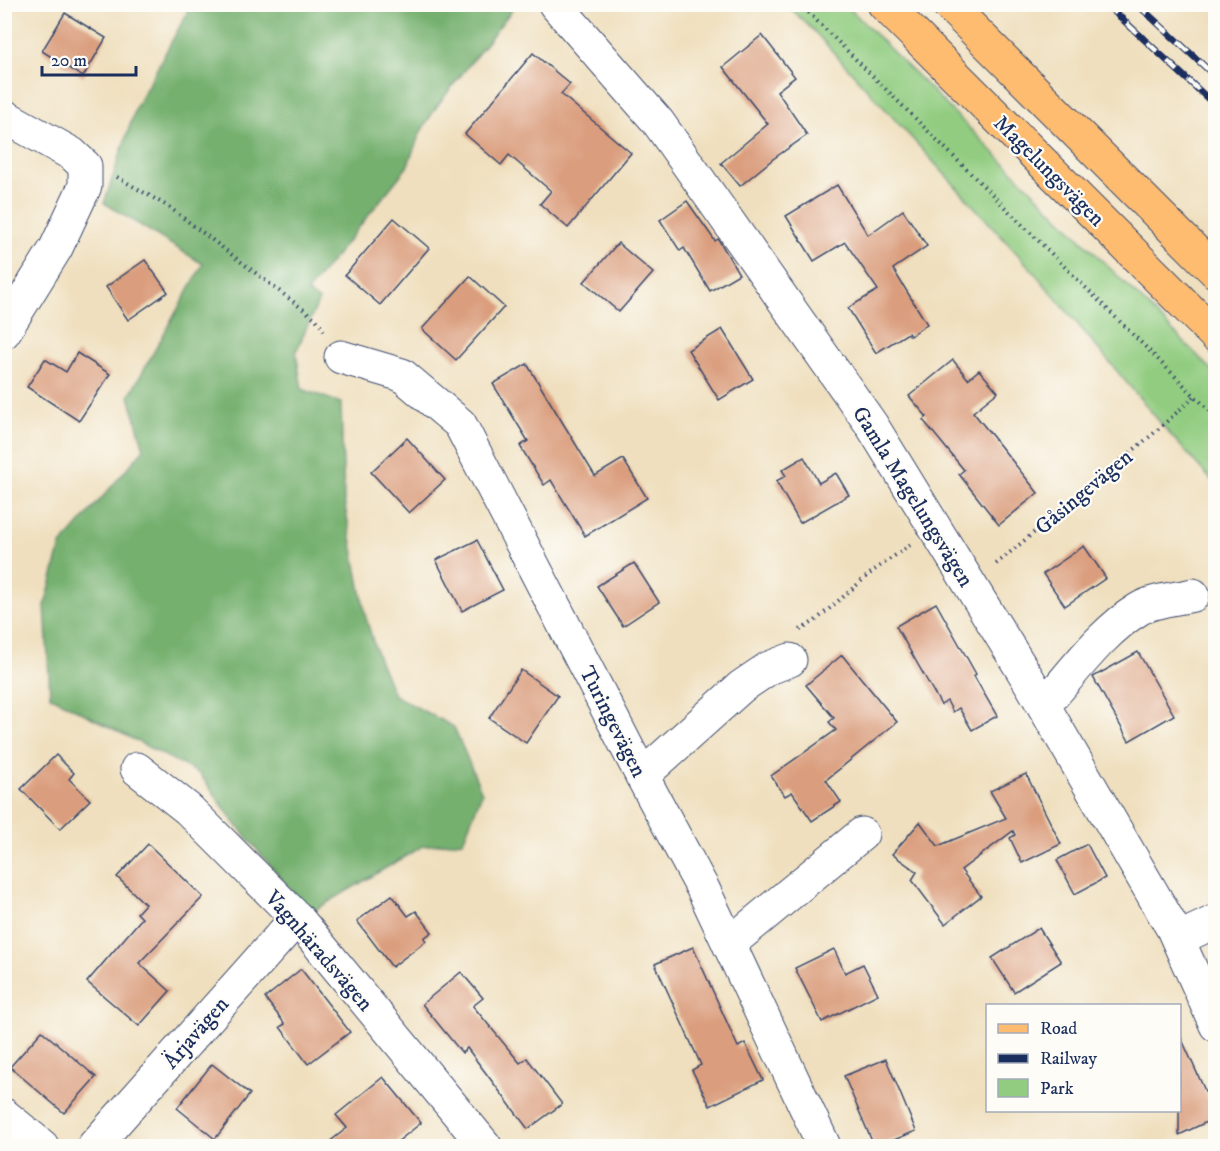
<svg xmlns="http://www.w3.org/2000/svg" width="1220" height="1151" viewBox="0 0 1220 1151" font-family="'IM FELL DW Pica',serif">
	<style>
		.green { fill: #91cc80; stroke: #567e6f; stroke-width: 1.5 }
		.forest { fill: #74b06e; stroke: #487066; stroke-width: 1.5 }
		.building { fill: #da9d7d }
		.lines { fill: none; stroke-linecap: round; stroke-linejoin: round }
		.minor-casing { stroke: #3b496c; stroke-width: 35 }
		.major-casing { stroke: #3b496c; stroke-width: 35 }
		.path { stroke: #3b496c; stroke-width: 4; stroke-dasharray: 1.5 4.5; stroke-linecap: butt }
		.minor { stroke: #fff; stroke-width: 33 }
		.major { stroke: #febc71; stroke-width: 33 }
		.rail-casing { stroke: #1b2f5e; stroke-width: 7 }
		.rail { stroke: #fdfcf7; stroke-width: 4.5; stroke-dasharray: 14; stroke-linecap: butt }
		.labels { text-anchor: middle; stroke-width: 4.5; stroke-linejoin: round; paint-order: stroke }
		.street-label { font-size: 22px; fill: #1b2f5e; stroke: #fdfcf7 }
	</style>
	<rect width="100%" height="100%" fill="#fdfcf7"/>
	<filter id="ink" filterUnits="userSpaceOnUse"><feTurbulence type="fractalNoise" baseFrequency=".0167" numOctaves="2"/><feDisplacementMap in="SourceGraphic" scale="12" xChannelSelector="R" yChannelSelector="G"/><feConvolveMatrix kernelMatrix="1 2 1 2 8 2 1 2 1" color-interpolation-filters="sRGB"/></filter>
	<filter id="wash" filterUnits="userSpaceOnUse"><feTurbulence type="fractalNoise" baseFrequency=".008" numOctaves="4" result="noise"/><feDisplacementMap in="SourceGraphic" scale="24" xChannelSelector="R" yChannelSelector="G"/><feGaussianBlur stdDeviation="1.35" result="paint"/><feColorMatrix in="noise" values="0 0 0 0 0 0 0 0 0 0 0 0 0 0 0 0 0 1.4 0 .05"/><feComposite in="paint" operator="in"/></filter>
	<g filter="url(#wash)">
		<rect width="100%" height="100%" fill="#efdfbe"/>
		<polygon class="green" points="787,5 846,5 1215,373 1215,484 1169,433 1033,271 814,31"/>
		<polygon class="forest" points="179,5 516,5 437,106 420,133 407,167 307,292 319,300 296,352 302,389 341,403 344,501 366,618 377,654 394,695 454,727 482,793 463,841 423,846 310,913 234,822 200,774 50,696 45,605 61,545 144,449 129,396 203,264 104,203 136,107 188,11"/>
		<g id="blocks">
			<g class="building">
				<polygon points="65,13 106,38 83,77 42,51"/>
				<polygon points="762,35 795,77 777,91 807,135 773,159 740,186 721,163 768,124 723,67"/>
				<polygon points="533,53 570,84 561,94 631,153 568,228 540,204 551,191 509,155 501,165 465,134"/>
				<polygon points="837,185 868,235 903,210 927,246 893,269 927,324 910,336 908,333 876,353 848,308 878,290 845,242 814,261 786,216"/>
				<polygon points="687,201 715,241 718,239 720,242 739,274 710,291 684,248 680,251 660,220"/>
				<polygon points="394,218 429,248 380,305 345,275"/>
				<polygon points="618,243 653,273 619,312 584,282"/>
				<polygon points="145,260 168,292 128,320 106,287"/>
				<polygon points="470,276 504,307 456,360 422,329"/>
				<polygon points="722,329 753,379 719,400 688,350"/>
				<polygon points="77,353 110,374 79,421 27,387 45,359 66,372"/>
				<polygon points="953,360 968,379 979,370 998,392 973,412 1038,493 999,525 959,474 964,470 923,420 927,417 909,396"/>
				<polygon points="527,364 595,476 623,459 647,498 585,536 551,480 544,485 520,446 528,441 493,384"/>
				<polygon points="407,438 445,480 409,513 371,472"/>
				<polygon points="804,457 819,483 836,473 849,495 800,523 776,481 786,476 782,470"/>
				<polygon points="477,540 503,590 462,611 436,560"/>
				<polygon points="1084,546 1106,578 1065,606 1043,574"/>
				<polygon points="634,563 659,602 623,626 597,586"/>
				<polygon points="936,603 976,674 974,676 997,716 972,730 959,708 953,712 947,701 941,705 896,626"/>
				<polygon points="1138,652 1174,715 1129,741 1093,677"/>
				<polygon points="842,655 897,722 826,780 841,802 812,821 792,792 785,796 771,776 836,730 829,722 834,718 806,685"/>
				<polygon points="521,670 558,696 526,743 489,718"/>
				<polygon points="56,755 74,773 69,779 90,800 60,829 21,789"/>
				<polygon points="1026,774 1061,844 1022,863 1010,838 1015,835 1013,831 961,870 981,896 945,924 912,880 917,872 892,854 920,822 938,846 1006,818 990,791"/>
				<polygon points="148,844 203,897 139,963 170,991 139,1026 87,982 142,918 137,913 145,904 117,877"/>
				<polygon points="1087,844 1105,878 1075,894 1057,860"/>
				<polygon points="392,895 408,916 416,911 432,932 424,938 426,941 392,967 357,921"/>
				<polygon points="1039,928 1061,962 1014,992 992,958"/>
				<polygon points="693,947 738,1047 745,1043 763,1080 710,1106 692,1070 701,1065 655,964"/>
				<polygon points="834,949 845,973 863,964 878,994 822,1022 795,968"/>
				<polygon points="301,969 350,1032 308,1064 280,1027 285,1024 265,998"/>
				<polygon points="461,972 483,998 473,1006 520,1063 527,1058 562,1104 528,1129 467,1048 462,1053 422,1004"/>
				<polygon points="42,1031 96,1077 64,1113 10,1067"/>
				<polygon points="1179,1033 1215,1113 1215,1118 1179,1135"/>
				<polygon points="886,1059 916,1131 879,1146 874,1146 844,1076"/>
				<polygon points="212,1064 250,1094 215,1139 177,1108"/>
				<polygon points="383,1077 421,1123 392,1146 324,1146 347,1128 336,1115"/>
			</g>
		</g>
	</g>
	<g filter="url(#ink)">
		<use href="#blocks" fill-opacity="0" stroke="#3b496c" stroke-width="1.5"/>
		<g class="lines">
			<defs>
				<g id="minor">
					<polyline points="555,4 658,122 871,424 1031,684 1173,929 1216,1025"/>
					<polyline points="4,116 72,154 85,166 85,186 56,248 4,332"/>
					<polyline points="341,357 402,375 460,424 642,776 703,889 824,1146"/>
					<path d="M1044,705C1073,673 1101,632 1139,609C1154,600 1176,599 1193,595"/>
					<polyline points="137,769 188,809 297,918 485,1146"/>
					<polyline points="642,776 741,687 769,668 790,660"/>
					<polyline points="1178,939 1216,921"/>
					<polyline points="729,944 862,834"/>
					<polyline points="4,1115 42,1146"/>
					<polyline points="94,1146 297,918"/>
				</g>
				<g id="major">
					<polyline points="884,4 1216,336"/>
					<polyline points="948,4 1216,272"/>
				</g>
			</defs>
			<use href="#minor" class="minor-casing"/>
			<use href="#major" class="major-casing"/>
			<g class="path">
				<polyline points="800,4 1216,417"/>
				<polyline points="117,177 169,207 316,319 324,331"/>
				<polyline points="996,564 1154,433 1195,396"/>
				<polyline points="800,630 815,621 873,571 910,545"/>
			</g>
			<use href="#minor" class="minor"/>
			<use href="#major" class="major"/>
			<defs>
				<g id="rail">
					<polyline points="1106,4 1216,106"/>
					<polyline points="1137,4 1216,77"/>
				</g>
			</defs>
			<use href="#rail" class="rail-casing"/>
			<use href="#rail" class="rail"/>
		</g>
	</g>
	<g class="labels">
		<g class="street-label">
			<text transform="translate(1050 170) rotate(45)" y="8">Magelungsvägen</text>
			<text transform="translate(1083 491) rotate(-40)" y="8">Gåsingevägen</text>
			<text transform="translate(914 496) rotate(58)" y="8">Gamla Magelungsvägen</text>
			<text transform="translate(614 721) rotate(63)" y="8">Turingevägen</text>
			<text transform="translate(320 950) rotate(49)" y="8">Vagnhäradsvägen</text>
			<text transform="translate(195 1032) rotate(-49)" y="8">Ärjavägen</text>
		</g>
	</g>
	<rect width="1220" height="1151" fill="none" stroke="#fdfcf7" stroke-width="24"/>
	<rect x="986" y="1004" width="195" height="108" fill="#fdfcf7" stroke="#a3aaba" stroke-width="1.5"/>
	<rect x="998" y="1024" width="30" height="9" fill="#febc71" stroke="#a3aaba" stroke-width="1.5"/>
	<text x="1040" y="1034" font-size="18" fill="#1b2f5e">Road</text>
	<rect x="998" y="1054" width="30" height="9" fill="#1b2f5e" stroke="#a3aaba" stroke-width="1.5"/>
	<text x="1040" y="1064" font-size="18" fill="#1b2f5e">Railway</text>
	<rect x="998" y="1079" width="30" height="18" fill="#91cc80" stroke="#a3aaba" stroke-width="1.5"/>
	<text x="1040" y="1094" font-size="18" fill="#1b2f5e">Park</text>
	<path d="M42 66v9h94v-9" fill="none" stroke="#1b2f5e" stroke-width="3"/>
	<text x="51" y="66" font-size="18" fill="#1b2f5e" stroke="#fdfcf7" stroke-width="4.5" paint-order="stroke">20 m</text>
</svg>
